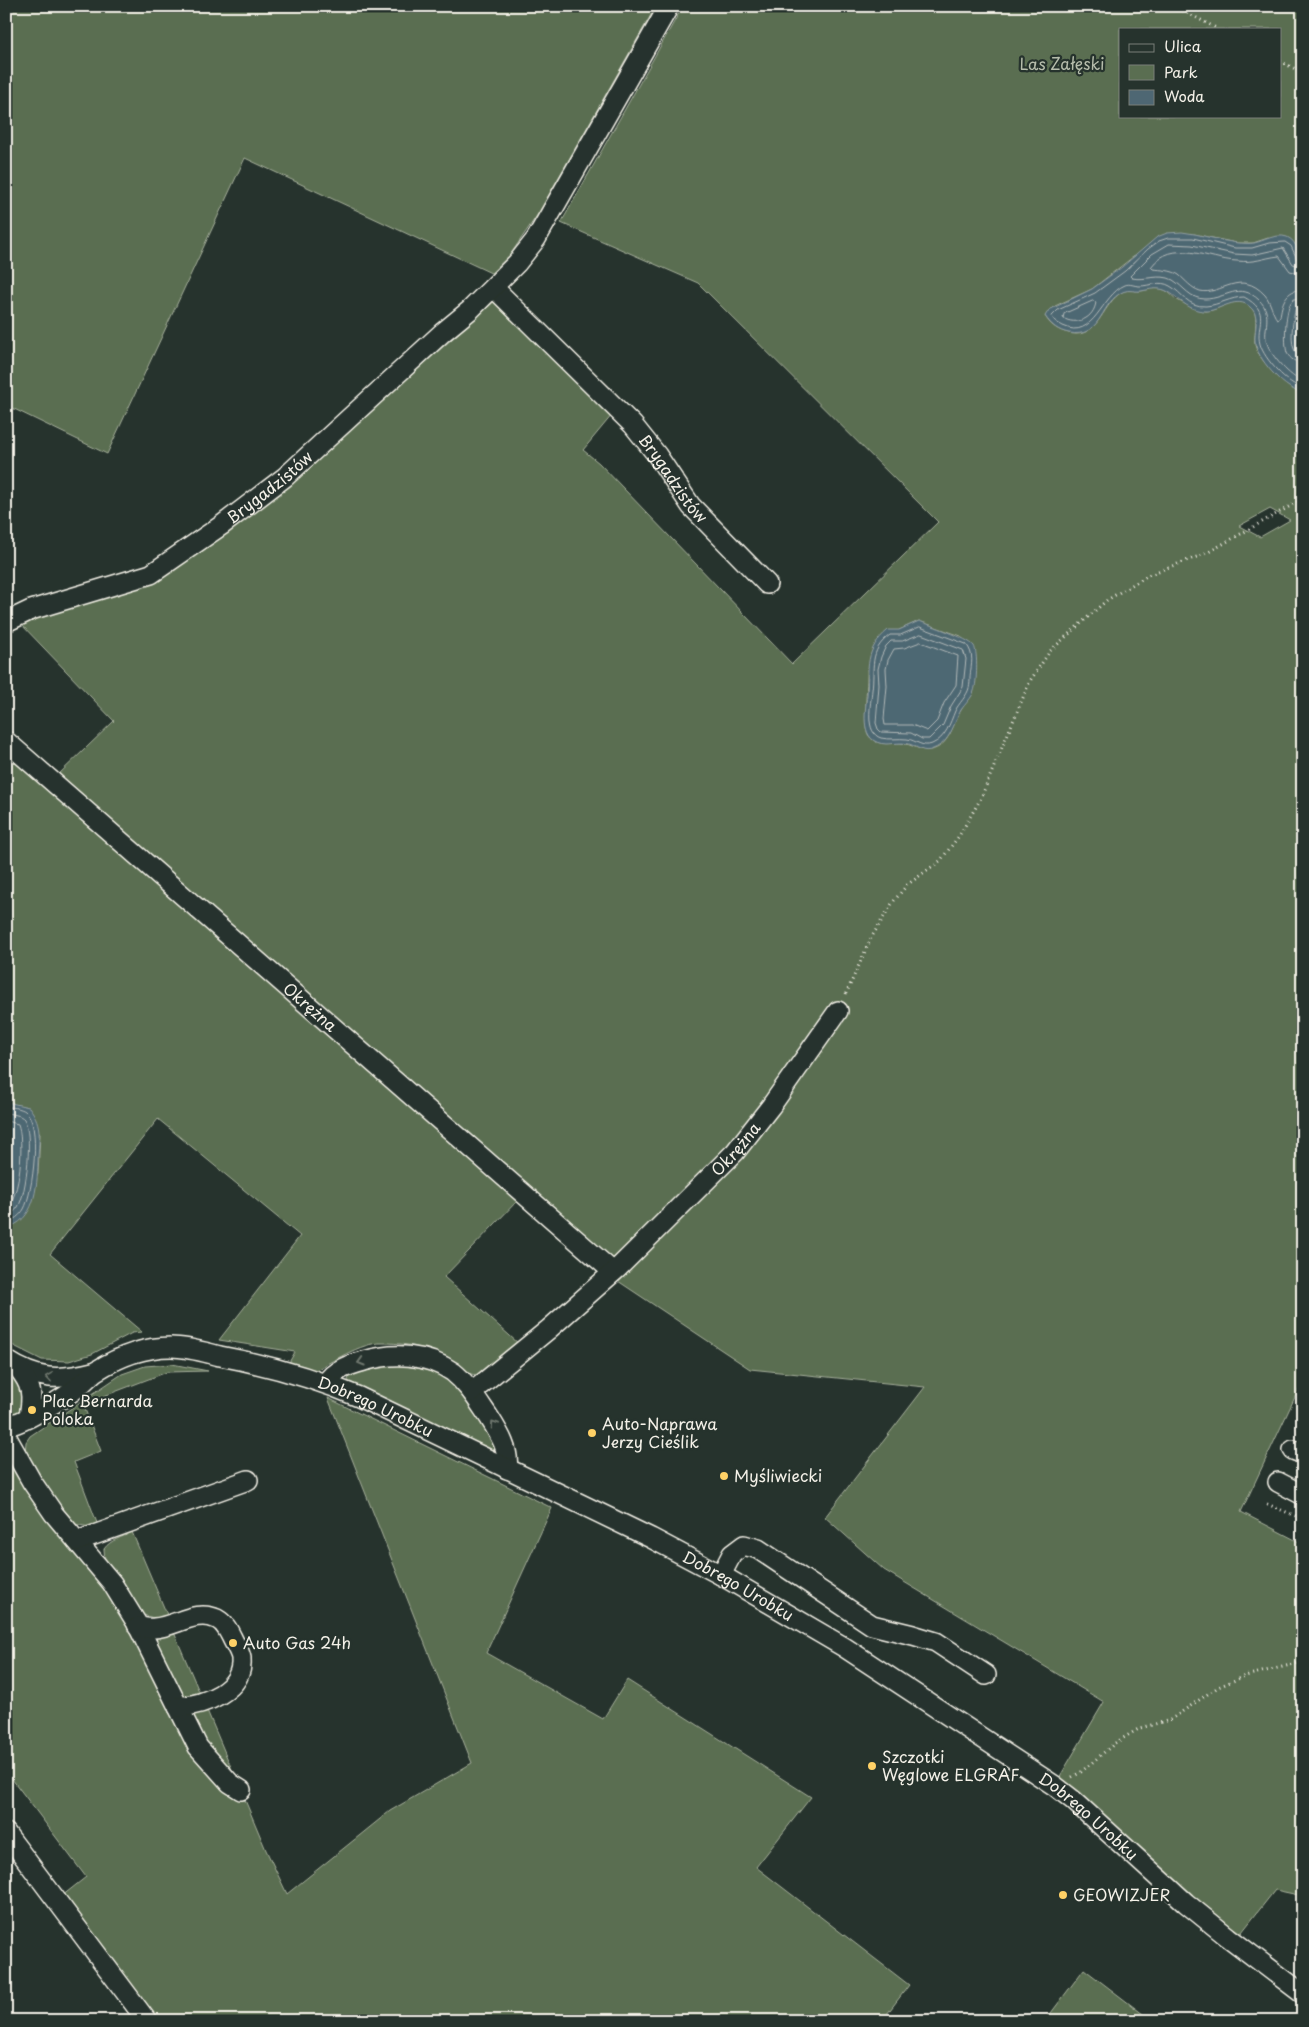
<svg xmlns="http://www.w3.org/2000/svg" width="1309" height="2027" viewBox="0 0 1309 2027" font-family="'Playpen Sans',sans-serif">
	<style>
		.green { fill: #5a6e51; stroke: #a7b09c; fill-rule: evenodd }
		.water { fill: #4e6773; stroke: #909ea2 }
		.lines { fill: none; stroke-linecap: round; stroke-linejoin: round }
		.shore { stroke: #b2bab9; stroke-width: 1 }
		.minor-casing { stroke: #f4f1e8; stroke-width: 22 }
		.path { stroke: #f4f1e8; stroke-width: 3; stroke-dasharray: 1 4; stroke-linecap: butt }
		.minor { stroke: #26332d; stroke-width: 19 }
		.oneway { stroke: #6e766e }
		.poi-dot { fill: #ffd166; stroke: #26332d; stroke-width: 2 }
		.labels { text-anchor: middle; stroke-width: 4.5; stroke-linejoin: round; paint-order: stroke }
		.park-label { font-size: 16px; fill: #b6bdac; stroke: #26332d }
		.street-label { font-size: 16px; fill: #f4f1e8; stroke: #26332d }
		.poi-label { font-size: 16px; fill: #f4f1e8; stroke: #26332d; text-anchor: start }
	</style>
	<rect width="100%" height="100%" fill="#26332d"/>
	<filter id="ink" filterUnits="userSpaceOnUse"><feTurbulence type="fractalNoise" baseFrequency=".02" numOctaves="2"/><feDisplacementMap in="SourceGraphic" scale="10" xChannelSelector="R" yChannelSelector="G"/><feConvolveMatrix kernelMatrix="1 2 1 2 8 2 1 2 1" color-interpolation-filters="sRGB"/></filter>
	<g filter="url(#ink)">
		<g class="green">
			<polygon points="6,6 656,6 538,214 510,255 491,273 245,158 107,454 6,405"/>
			<path d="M683,6H1303V267L1301,256L1268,238L1253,243H1236L1194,234L1133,257L1092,289L1055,306L1045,316C1050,325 1056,329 1065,332C1097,343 1101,307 1119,294C1127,288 1132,291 1140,291C1146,291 1150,288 1155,288C1171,289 1170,297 1181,302C1187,305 1199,310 1206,311C1218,311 1230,299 1243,302C1263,307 1253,332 1255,345C1260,364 1284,381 1298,392L1303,393V1380L1241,1512L1303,1544V1896L1275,1890L1238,1937L1059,1778L1104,1702L884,1570L825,1517L925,1387L750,1369L615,1279L57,776L114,721L20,623L86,601L293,480L497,299L612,415L583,450L599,463L792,664L938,522L698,283L561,223ZM1120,29H1280V116H1120ZM1270,509L1290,520L1260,537L1239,526ZM919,621L961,636C966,648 973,663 975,676C977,690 968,698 961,710C953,723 949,748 930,750C919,751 912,744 901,743C890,742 877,747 869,736C862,728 868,684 867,669L899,630Z"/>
			<path d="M6,748L519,1199L444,1277L519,1344C510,1351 488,1371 479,1374C465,1378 443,1358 431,1352C416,1345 399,1343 382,1343C362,1342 330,1363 312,1372L287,1366L295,1352L219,1340L300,1236L158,1119L50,1254L142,1332L132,1333L92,1354L69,1361L42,1360L6,1342V1228L10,1227L38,1174L40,1134L12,1102H6Z"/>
			<polygon points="172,1364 208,1371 167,1372 83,1404 101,1451 74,1462 97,1523 89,1527 75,1524 59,1509 25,1454 26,1442 30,1436 122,1374 145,1366"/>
			<path d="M389,1365C414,1366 444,1371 461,1389C474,1403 485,1421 496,1436V1448L492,1450H486L348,1381L349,1375L372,1367Z"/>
			<path d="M6,1371L14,1376L25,1389C23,1403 22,1415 6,1416Z"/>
			<polygon points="328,1398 552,1508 486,1653 603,1719 627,1680 811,1797 756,1867 909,1985 887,2014 893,2021 154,2021 62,1896 86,1877 6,1771 6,1459 8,1461 10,1460 109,1587 227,1788 245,1800 266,1850 287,1894 390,1811 472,1763"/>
			<path d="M132,1532L168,1617L157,1619L140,1614L105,1561L104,1549C111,1539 122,1538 132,1532Z"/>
			<polygon points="173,1630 201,1696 180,1698 156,1643 157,1637"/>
			<polygon points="206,1708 236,1779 210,1755 191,1711"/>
			<polygon points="1084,1969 1152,2021 1045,2021"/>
		</g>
		<g class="water">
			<path d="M1182,232C1201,234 1219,241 1238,243C1243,243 1249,244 1254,243C1264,241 1276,233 1287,237C1309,245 1298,307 1298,326C1297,334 1298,342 1298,349L1303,354V393C1286,391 1260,362 1256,346C1252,333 1262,317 1250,307C1237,295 1221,310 1207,311C1184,312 1176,291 1160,289C1153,288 1148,290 1141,291C1132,292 1128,288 1119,294C1099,307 1101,338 1069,333C1058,331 1051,325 1045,316L1049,310L1092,289L1122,267L1157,237L1167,233Z"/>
			<path d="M919,621C930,625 968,638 974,646C978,653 977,683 974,691C972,698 965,704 961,710C953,724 951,742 933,749C923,754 917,746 909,744C901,742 893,744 886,744C859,743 865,713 867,695C869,667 864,650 888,630H899Z"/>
			<path d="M6,1102L29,1107C44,1126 38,1140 38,1163C37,1188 35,1221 6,1228Z"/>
		</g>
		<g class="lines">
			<g class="shore">
				<path d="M1303,260L1297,259L1291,246L1285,242L1269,243L1252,248H1235L1193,238H1168L1159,241L1148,249L1125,271L1095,293L1058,310L1052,316C1054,322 1058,323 1063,326C1094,341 1101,295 1125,285C1130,283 1134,286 1140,286C1150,286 1160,280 1170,286C1183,293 1187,307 1206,306C1219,305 1231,297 1244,297C1272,312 1255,324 1260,344C1264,359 1288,385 1303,388"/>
				<path d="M1303,267L1293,264L1283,248L1252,255L1234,254L1192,245L1169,244L1152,254L1130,276L1132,278C1145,281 1160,273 1173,280C1184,287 1190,299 1205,299C1226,299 1239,281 1259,300C1274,314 1262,330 1267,343C1271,356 1290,377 1303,382"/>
				<path d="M1303,274L1290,271L1279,256C1262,258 1256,263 1237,261C1208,260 1173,237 1151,267L1153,269C1161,270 1172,270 1179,275C1186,281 1191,288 1200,291C1221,296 1240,268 1265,295C1271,302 1272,313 1277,319L1280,317C1282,303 1285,290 1303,289"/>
				<path d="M1303,297C1298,297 1295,298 1292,301C1285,309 1284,343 1287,353C1290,359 1296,363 1303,363"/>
				<path d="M1093,301L1096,302C1094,319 1076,326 1063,318L1064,314Z"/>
				<path d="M1303,303L1296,307C1293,319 1286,355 1303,357"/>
				<path d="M920,627L966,644C975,655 971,664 970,677C970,680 970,685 969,688C967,696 959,703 955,711C950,723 946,738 932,744C922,748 916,740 907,739C899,738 889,740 881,738C864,733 871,703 872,690C875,668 868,651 890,635H900Z"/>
				<polygon points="921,634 963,650 966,659 963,687 951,706 943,725 929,739 922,739 911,733 881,732 878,729 876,723 879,685 878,669 881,657 886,646 891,641 902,641"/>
				<polygon points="921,642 958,656 956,685 944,703 937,721 927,731 912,725 885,725 884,719 887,686 886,669 888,660 894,649 904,648"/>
				<path d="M6,1107C12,1107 21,1108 25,1111C42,1122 33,1193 24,1209C20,1216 14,1220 6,1223"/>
				<path d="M6,1113C12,1114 21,1115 24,1119C33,1132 27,1193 18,1207C15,1212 11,1214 6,1216"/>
				<path d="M6,1121L18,1124C24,1140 21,1198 6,1208"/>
			</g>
			<defs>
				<g id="minor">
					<path id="s1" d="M494,288L633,425L657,455L691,506L767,584"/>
					<path id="s2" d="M6,622L31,610L151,574L222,525L285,477L442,333L470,310L517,263L536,239L669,6"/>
					<path id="s3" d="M6,741L613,1272"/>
					<path d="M6,1360C37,1380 58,1381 93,1372"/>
					<path d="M18,1368C32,1385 33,1395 29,1416"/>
					<path d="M326,1383C335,1369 349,1365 364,1361C394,1352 427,1354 453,1372C468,1384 478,1401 489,1417C499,1433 510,1450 507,1469"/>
					<path id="s4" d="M472,1392L549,1329L617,1269L735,1152L771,1106L838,1011"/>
					<path id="s5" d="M6,1426C23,1424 58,1401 73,1391C81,1385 88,1377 96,1371C118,1357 145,1347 171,1347C188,1347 204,1352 220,1356C268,1365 314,1378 359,1397L651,1538L721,1575L844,1647L1055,1786L1073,1800L1186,1903L1228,1937L1303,1994"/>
					<polyline points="6,1436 32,1482 54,1514 112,1583 136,1622 198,1747 230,1783 241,1790"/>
					<polyline points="1293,1450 1303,1454"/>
					<polyline points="1278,1482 1303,1495"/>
					<polyline points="77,1541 248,1480"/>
					<polyline points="721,1575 732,1554 744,1545 758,1549 872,1625 913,1635 936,1642 986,1675"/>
					<path d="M138,1627C143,1627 149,1629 154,1628C175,1627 195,1609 217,1619C226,1624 229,1632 233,1640C236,1646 240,1652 241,1658C244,1691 204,1705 178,1707"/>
					<polyline points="6,1833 147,2021"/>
				</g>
			</defs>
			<use href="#minor" class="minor-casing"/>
			<g class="path">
				<polyline points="1174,6 1218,29"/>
				<polyline points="1280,61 1303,73"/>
				<polyline points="846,994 871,938 893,902 907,885 940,861 959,836 980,800 1030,681 1050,651 1107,600 1150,574 1205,554 1303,499"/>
				<polyline points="1267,1504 1303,1519"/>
				<polyline points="1072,1777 1081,1772 1115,1743 1140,1728 1170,1720 1218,1687 1245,1676 1303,1662"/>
			</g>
			<use href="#minor" class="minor"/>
		</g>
		<defs><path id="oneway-chevron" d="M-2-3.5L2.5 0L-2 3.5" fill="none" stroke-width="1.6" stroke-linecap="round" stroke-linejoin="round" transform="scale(1.25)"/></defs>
		<g class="oneway">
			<use href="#oneway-chevron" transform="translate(361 1362) rotate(164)"/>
			<use href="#oneway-chevron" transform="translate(49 1377) rotate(-172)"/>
			<use href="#oneway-chevron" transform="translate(494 1424) rotate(-124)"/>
		</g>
	</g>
	<g class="poi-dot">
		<circle cx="32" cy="1410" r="5"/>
		<circle cx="592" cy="1433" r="5"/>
		<circle cx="724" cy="1476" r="5"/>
		<circle cx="233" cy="1643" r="5"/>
		<circle cx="872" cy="1766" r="5"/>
		<circle cx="1063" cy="1895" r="5"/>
	</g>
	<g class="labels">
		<g class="park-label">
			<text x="1062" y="70">Las Załęski</text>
		</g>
		<g class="street-label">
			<text dy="6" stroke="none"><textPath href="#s1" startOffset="262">Brygadzistów</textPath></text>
			<text dy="6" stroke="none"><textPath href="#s2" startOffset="300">Brygadzistów</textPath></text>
			<text dy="6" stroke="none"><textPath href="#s3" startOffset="404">Okrężna</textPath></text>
			<text dy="6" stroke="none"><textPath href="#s4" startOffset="359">Okrężna</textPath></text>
			<text dy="6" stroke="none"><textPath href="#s5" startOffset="400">Dobrego Urobku</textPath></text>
			<text dy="6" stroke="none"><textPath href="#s5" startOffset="805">Dobrego Urobku</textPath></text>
			<text dy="6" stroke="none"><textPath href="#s5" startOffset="1225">Dobrego Urobku</textPath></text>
		</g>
		<g class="poi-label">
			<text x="42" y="1407">Plac Bernarda<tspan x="42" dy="18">Poloka</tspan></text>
			<text x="602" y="1430">Auto-Naprawa<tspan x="602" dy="18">Jerzy Cieślik</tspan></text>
			<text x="734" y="1482">Myśliwiecki</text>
			<text x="243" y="1649">Auto Gas 24h</text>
			<text x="882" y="1763">Szczotki<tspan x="882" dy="18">Węglowe ELGRAF</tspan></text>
			<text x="1073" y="1901">GEOWIZJER</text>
		</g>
	</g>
	<rect width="1309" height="2027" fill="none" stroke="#26332d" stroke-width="25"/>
	<rect x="12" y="12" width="1284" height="2002" fill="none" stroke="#f4f1e8" stroke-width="2" filter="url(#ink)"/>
	<rect x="1119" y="28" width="162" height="90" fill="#26332d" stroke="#787f78"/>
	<rect x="1129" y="44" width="25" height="8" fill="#26332d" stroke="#787f78"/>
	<text x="1164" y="52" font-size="15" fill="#f4f1e8">Ulica</text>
	<rect x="1129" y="65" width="25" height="15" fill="#5a6e51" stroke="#787f78"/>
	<text x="1164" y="78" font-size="15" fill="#f4f1e8">Park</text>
	<rect x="1129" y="90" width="25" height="15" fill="#4e6773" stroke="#787f78"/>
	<text x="1164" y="102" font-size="15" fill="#f4f1e8">Woda</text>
</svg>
